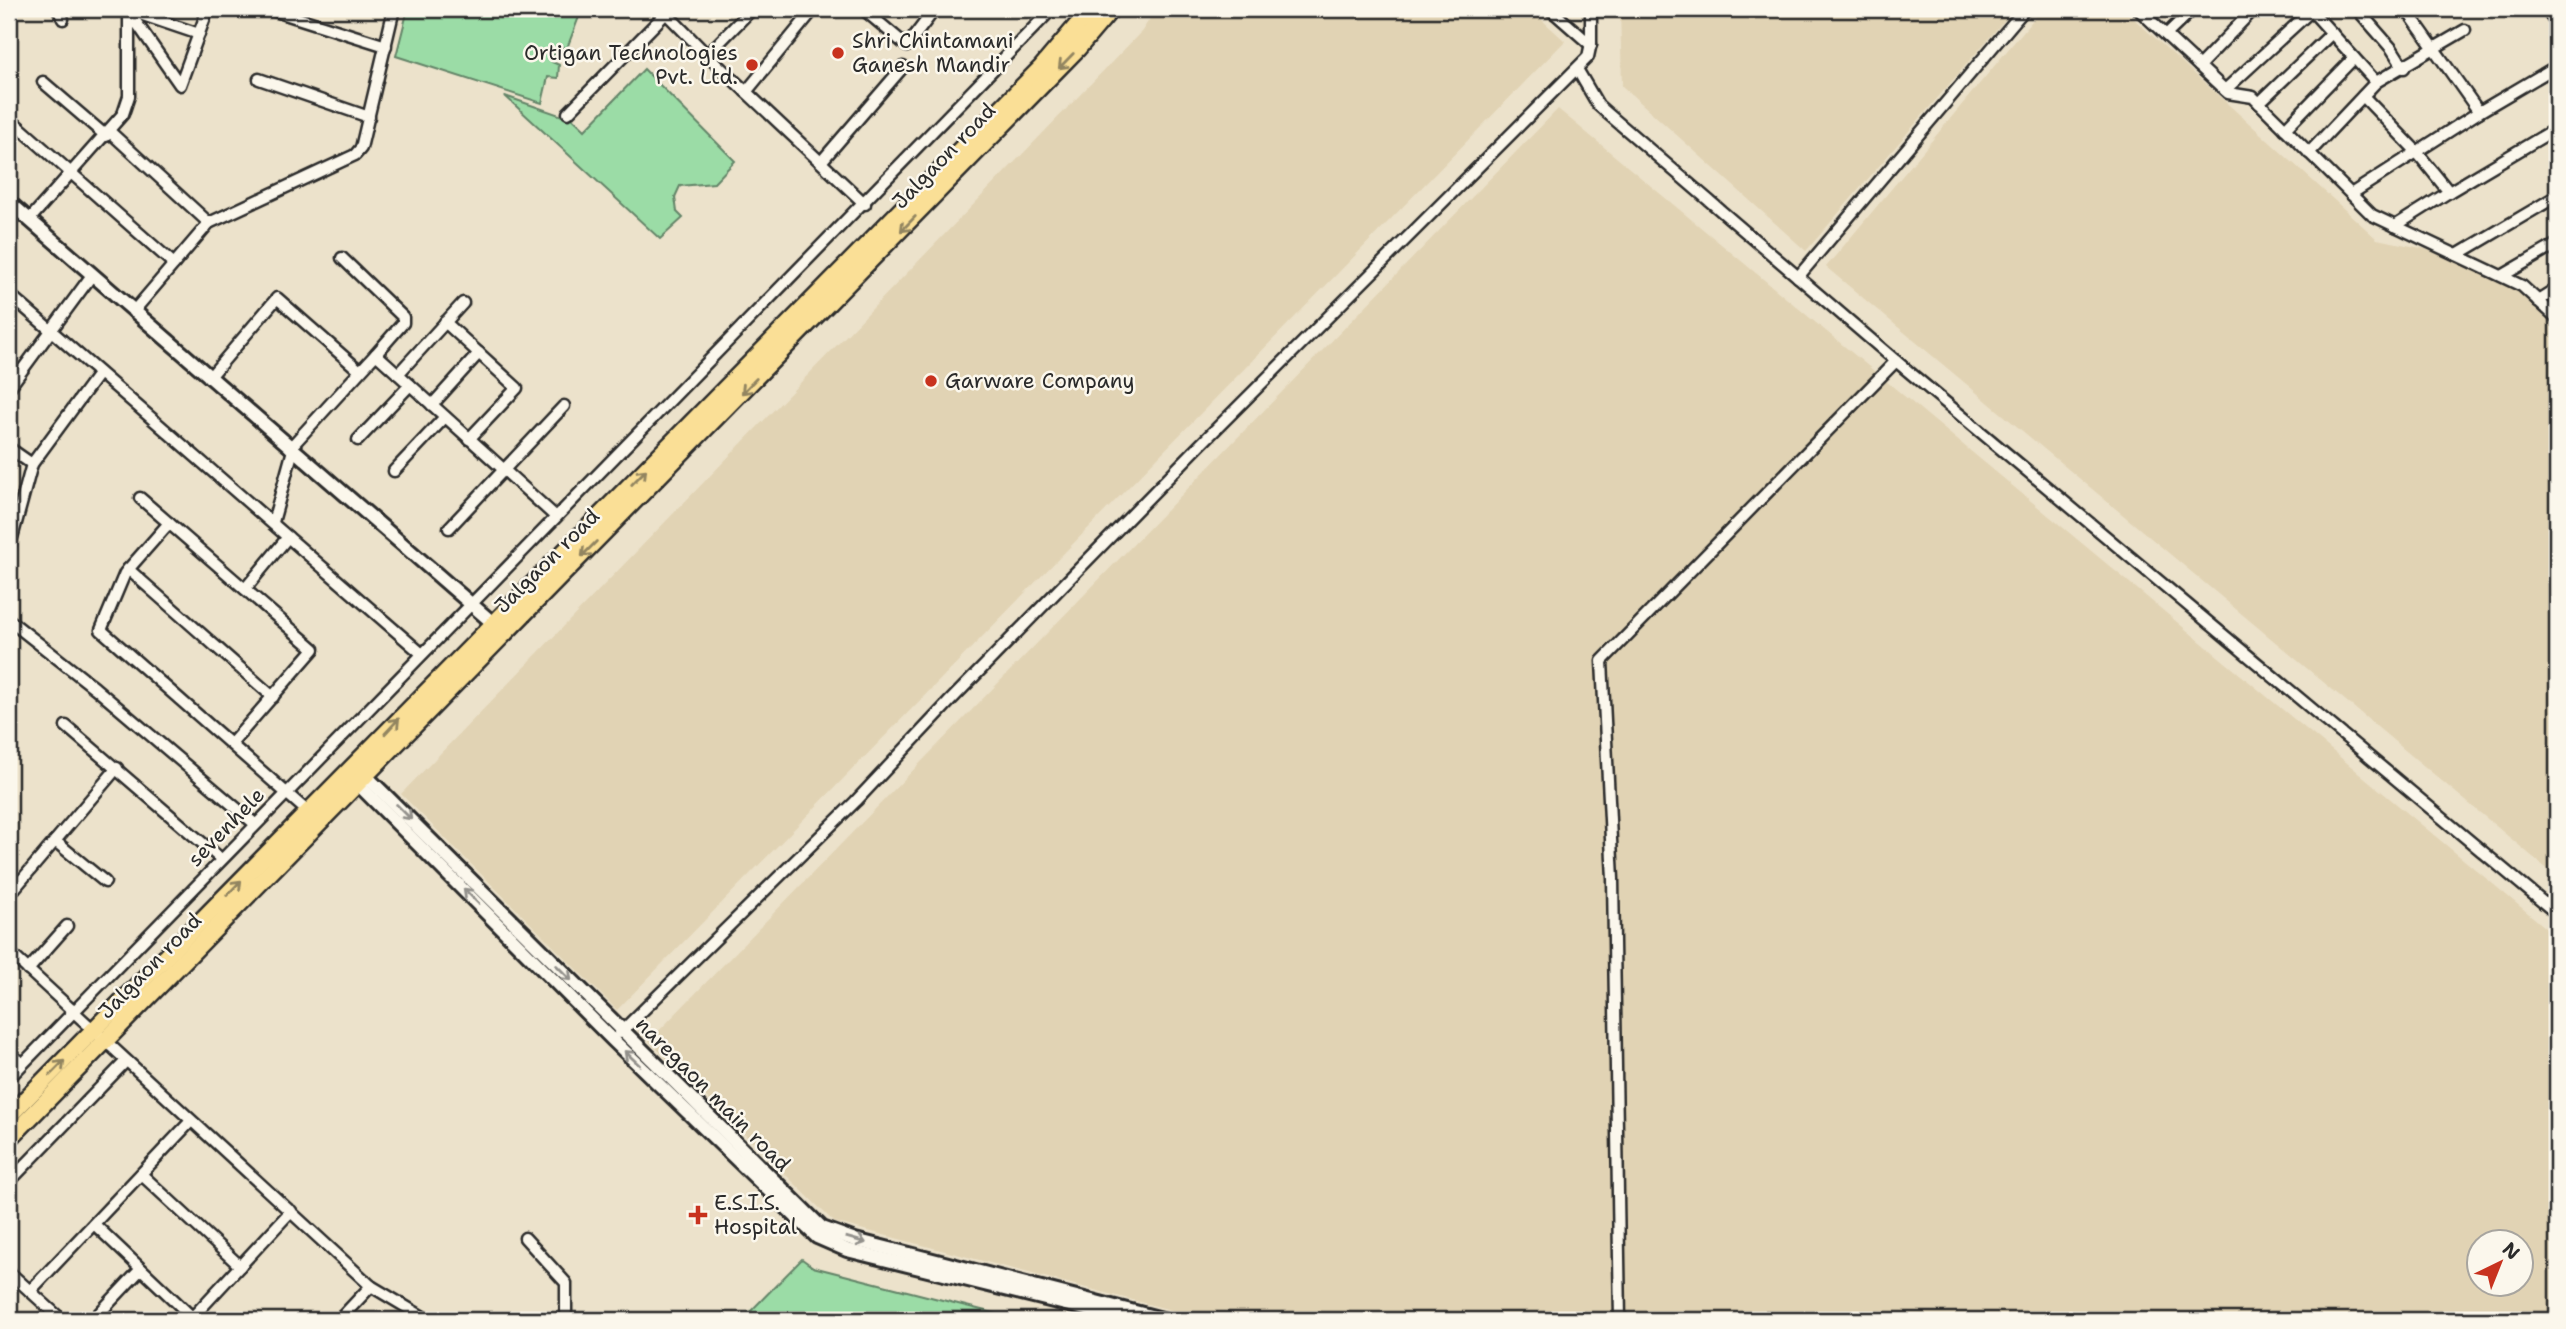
<svg xmlns="http://www.w3.org/2000/svg" width="2566" height="1329" viewBox="0 0 2566 1329" font-family="'Shantell Sans',sans-serif">
	<style>
		.built { fill: #e1d3b4; fill-rule: evenodd }
		.green { fill: #9bdca6; stroke: #638468; stroke-width: 2 }
		.lines { fill: none; stroke-linecap: round; stroke-linejoin: round }
		.stream { stroke: #6f93a9; stroke-width: 2.5 }
		.minor-casing { stroke: #2b2b2b; stroke-width: 15 }
		.tertiary-casing { stroke: #2b2b2b; stroke-width: 18 }
		.trunk-casing { stroke: #2b2b2b; stroke-width: 21 }
		.minor { stroke: #fbf7ec; stroke-width: 10 }
		.tertiary { stroke: #fbf7ec; stroke-width: 12 }
		.trunk { stroke: #fadf96; stroke-width: 16 }
		.oneway { stroke: #928560 }
		.oneway2 { stroke: #93918c }
		.poi-dot { fill: #c8321e; stroke: #fbf7ec; stroke-width: 2.5 }
		.labels { text-anchor: middle; stroke-width: 5; stroke-linejoin: round; paint-order: stroke }
		.poi-label { font-size: 21px; fill: #2b2b2b; stroke: #fbf7ec; text-anchor: start }
		.street-label { font-size: 21px; fill: #2b2b2b; stroke: #fbf7ec }
	</style>
	<rect width="100%" height="100%" fill="#ece2cb"/>
	<filter id="ink" filterUnits="userSpaceOnUse"><feTurbulence type="fractalNoise" baseFrequency=".0143" numOctaves="2"/><feDisplacementMap in="SourceGraphic" scale="14" xChannelSelector="R" yChannelSelector="G"/><feConvolveMatrix kernelMatrix="1 2 1 2 8 2 1 2 1" color-interpolation-filters="sRGB"/></filter>
	<g filter="url(#ink)">
		<g class="built">
			<polygon points="1156,9 1530,9 1565,41 617,1010 401,794 1142,31"/>
			<polygon points="1620,9 2014,9 1806,251 1622,86"/>
			<polygon points="2042,9 2123,9 2377,239 2426,249 2527,293 2557,322 2557,877 1826,267"/>
			<path d="M1558,109L2557,937V1320H1209L834,1222L649,1041ZM2478,1242H2520V1284H2478Z"/>
		</g>
		<g class="green">
			<polygon points="408,9 582,9 567,48 556,46 552,62 559,65 558,78 548,77 542,103 396,56"/>
			<polygon points="644,69 735,161 714,183 680,186 675,197 677,212 683,218 660,239 505,96 565,117 569,115 585,130"/>
			<polygon points="802,1259 813,1267 1021,1320 742,1320"/>
		</g>
		<g class="lines">
			<polyline class="stream" points="109,9 112,15"/>
			<defs>
				<g id="minor">
					<polyline points="58,9 63,19"/>
					<polyline points="269,9 386,46"/>
					<polyline points="662,9 707,55 865,204"/>
					<polyline points="863,9 907,46 935,9"/>
					<polyline points="1550,9 1591,45"/>
					<polyline points="2138,9 2228,93 2253,97 2372,215 2522,286 2557,318"/>
					<polyline points="2357,9 2392,49 2404,68"/>
					<polyline points="2406,9 2479,112 2557,66"/>
					<polyline points="2546,9 2557,24"/>
					<polyline points="128,10 199,34"/>
					<polyline points="129,12 180,85 208,9"/>
					<polyline points="2166,35 2193,9"/>
					<polyline points="707,55 752,9"/>
					<polyline points="2199,66 2254,9"/>
					<polyline points="1577,69 1598,105 1607,113 1896,361 2557,914"/>
					<polyline points="259,79 369,117"/>
					<polyline points="43,82 106,136"/>
					<polyline points="2376,82 2465,30"/>
					<polyline points="2225,90 2313,9"/>
					<polyline points="746,92 814,9"/>
					<polyline points="2363,96 2416,151 2449,192 2395,226"/>
					<polyline points="2259,103 2332,33"/>
					<polyline points="568,113 670,9"/>
					<polyline points="9,118 174,264"/>
					<polyline points="2285,129 2354,58"/>
					<polyline points="109,131 209,223"/>
					<polyline points="2309,153 2376,82 2310,9"/>
					<polyline points="821,162 903,67"/>
					<polyline points="2449,192 2557,128"/>
					<polyline points="2351,194 2479,112"/>
					<polyline points="29,220 123,114 129,96 129,12"/>
					<polyline points="2457,255 2557,196"/>
					<polyline points="342,258 403,317 403,323 376,354"/>
					<polyline points="2502,276 2557,244"/>
					<polyline points="1798,277 2025,9"/>
					<polyline points="9,294 421,653"/>
					<polyline points="2538,301 2557,289"/>
					<polyline points="133,312 209,223 355,155 361,148 394,9"/>
					<polyline points="445,322 517,388 469,439"/>
					<polyline points="398,374 463,303"/>
					<polyline points="209,378 277,298 360,371"/>
					<polyline points="9,388 92,275"/>
					<polyline points="432,405 479,353"/>
					<polyline points="358,440 410,385"/>
					<polyline points="9,448 32,464"/>
					<polyline points="290,448 376,354 556,517"/>
					<polyline points="394,471 445,417"/>
					<polyline points="140,498 314,649 232,743"/>
					<polyline points="273,522 293,450"/>
					<polyline points="169,523 125,573 101,630 308,812"/>
					<polyline points="449,528 564,406"/>
					<polyline points="9,549 32,464 99,373"/>
					<polyline points="128,569 273,697"/>
					<polyline points="245,589 288,537"/>
					<polyline points="9,620 95,688 255,824"/>
					<polyline points="66,726 221,859"/>
					<polyline points="55,841 105,882"/>
					<polyline points="9,895 117,768"/>
					<polyline points="9,952 371,1286 428,1320"/>
					<polyline points="28,970 67,926"/>
					<polyline points="620,1033 856,801 950,701 1199,446 1588,57 1591,43 1591,9"/>
					<polyline points="9,1052 22,1064"/>
					<polyline points="9,1078 1052,9"/>
					<polyline points="141,1174 240,1266"/>
					<polyline points="9,1182 126,1061"/>
					<polyline points="94,1224 195,1320"/>
					<polyline points="525,1238 566,1283 566,1311"/>
					<polyline points="9,1272 62,1320"/>
					<polyline points="30,1291 191,1121"/>
					<polyline points="93,1320 141,1269"/>
					<polyline points="190,1320 291,1211"/>
					<polyline points="339,1320 371,1286"/>
					<polyline points="1620,1320 1613,879 1602,661 1896,361"/>
				</g>
				<g id="tertiary">
					<polyline points="9,202 494,624"/>
					<polyline points="360,770 822,1228 855,1240 1166,1320"/>
					<polyline points="351,777 613,1040 817,1237 847,1250 1130,1320"/>
				</g>
				<g id="trunk">
					<polyline points="9,1116 1042,67 1091,9"/>
					<polyline points="9,1139 1077,49 1111,9"/>
				</g>
			</defs>
			<use href="#minor" class="minor-casing"/>
			<use href="#tertiary" class="tertiary-casing"/>
			<use href="#trunk" class="trunk-casing"/>
			<use href="#minor" class="minor"/>
			<use href="#tertiary" class="tertiary"/>
			<use href="#trunk" class="trunk"/>
		</g>
		<defs><path id="oneway-shaft" d="M-6 0H5M1.5-3L5.5 0L1.5 3" fill="none" stroke-width="1.6" stroke-linecap="round" stroke-linejoin="round" transform="scale(1.75)"/></defs>
		<g class="oneway">
			<use href="#oneway-shaft" transform="translate(1066 61) rotate(134)"/>
			<use href="#oneway-shaft" transform="translate(908 224) rotate(134)"/>
			<use href="#oneway-shaft" transform="translate(749 386) rotate(134)"/>
			<use href="#oneway-shaft" transform="translate(639 477) rotate(-46)"/>
			<use href="#oneway-shaft" transform="translate(589 549) rotate(135)"/>
			<use href="#oneway-shaft" transform="translate(392 726) rotate(-47)"/>
			<use href="#oneway-shaft" transform="translate(234 888) rotate(-46)"/>
			<use href="#oneway-shaft" transform="translate(57 1068) rotate(-45)"/>
		</g>
		<g class="oneway2">
			<use href="#oneway-shaft" transform="translate(404 812) rotate(45)"/>
			<use href="#oneway-shaft" transform="translate(471 896) rotate(-135)"/>
			<use href="#oneway-shaft" transform="translate(564 973) rotate(45)"/>
			<use href="#oneway-shaft" transform="translate(632 1058) rotate(-136)"/>
			<use href="#oneway-shaft" transform="translate(856 1240) rotate(16)"/>
		</g>
	</g>
	<g class="poi-dot">
		<circle cx="838" cy="53" r="7"/>
		<circle cx="752" cy="65" r="7"/>
		<circle cx="931" cy="381" r="7"/>
		<path d="M694.5 1204.5h7v7h7v7h-7v7h-7v-7h-7v-7h7z"/>
	</g>
	<g class="labels">
		<g class="poi-label">
			<text x="852" y="48">Shri Chintamani<tspan x="852" dy="24">Ganesh Mandir</tspan></text>
			<text x="738" y="60" text-anchor="end">Ortigan Technologies<tspan x="738" dy="24">Pvt. Ltd.</tspan></text>
			<text x="945" y="388">Garware Company</text>
			<text x="714" y="1210">E.S.I.S.<tspan x="714" dy="24">Hospital</tspan></text>
		</g>
		<g class="street-label">
			<text transform="translate(944 156) rotate(-46)" y="7">Jalgaon road</text>
			<text transform="translate(547 561) rotate(-45)" y="7">Jalgaon road</text>
			<text transform="translate(226 827) rotate(-46)" y="7">sevenhele</text>
			<text transform="translate(150 966) rotate(-46)" y="7">Jalgaon road</text>
			<text transform="translate(713 1094) rotate(45)" y="7">naregaon main road</text>
		</g>
	</g>
	<rect width="2566" height="1329" fill="none" stroke="#fbf7ec" stroke-width="35"/>
	<rect x="18" y="18" width="2531" height="1294" fill="none" stroke="#2b2b2b" stroke-width="2.5" filter="url(#ink)"/>
	<g transform="translate(2500 1263) rotate(43)"><circle r="33" fill="#fbf7ec" stroke="#a8a59f" stroke-width="2"/>
	<path d="M0-5L12 26L0 18L-12 26Z" fill="#c8321e"/>
	<text y="-10" font-size="19" font-weight="bold" text-anchor="middle" fill="#2b2b2b">N</text>
	</g>
</svg>
